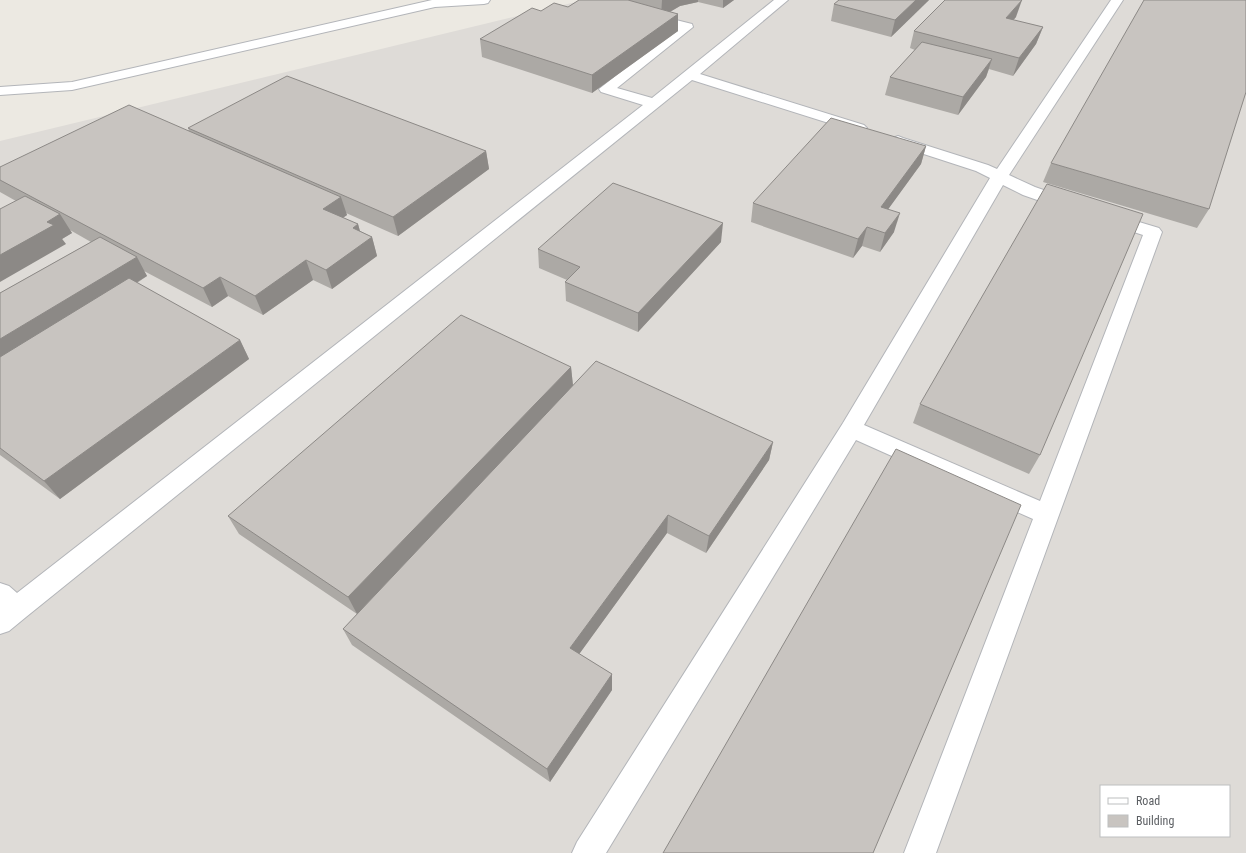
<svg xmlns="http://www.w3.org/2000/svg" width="1246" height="853" viewBox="0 0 1246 853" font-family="'Roboto Condensed',sans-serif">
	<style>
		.industrial { fill: #dedbd7; fill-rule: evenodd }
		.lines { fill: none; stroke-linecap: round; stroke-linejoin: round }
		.minor-casing { stroke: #b3b5b9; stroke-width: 2 }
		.minor { fill: #fff; fill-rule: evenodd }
		.wall { fill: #aca9a5 }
		.shaded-wall { fill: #8c8986 }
		.building { fill: #c8c4c0; stroke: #8c8986 }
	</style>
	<rect width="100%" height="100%" fill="#ece9e2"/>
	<path class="industrial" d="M584,0H1246V853H0V141ZM1101,786H1229V836H1101Z"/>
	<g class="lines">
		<defs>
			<g id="minor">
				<polygon points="432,0 490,0 488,3 484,4 435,7 72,90 0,95 0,87 72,82"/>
				<polygon points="774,0 788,0 700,74 864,125 867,128 864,131 859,133 854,131 692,80 26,617 9,631 0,634 0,583 9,586 17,593 643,105 601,92 599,89 677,28 644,20 642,17 644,14 648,13 692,24 693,27 617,88 652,98"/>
				<polygon points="1111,0 1123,0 1009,175 1035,187 1075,201 1077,205 1075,209 1069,210 1063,209 1023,195 1003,185 864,425 1040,501 1143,235 1103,222 1100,218 1103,214 1109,213 1159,228 1162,232 936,853 904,853 1033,519 856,440 606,853 572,853 577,842 843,423 990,178 976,171 893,144 890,141 893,138 898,136 903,138 988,165 997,169"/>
			</g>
		</defs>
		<use href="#minor" class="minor-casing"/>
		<use href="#minor" class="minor"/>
	</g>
	<g class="wall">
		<polygon points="579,0 734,0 723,8 698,2 680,6 670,12 678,14 678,31 592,93 482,57 480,39 568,7"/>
		<polygon points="839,0 929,0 891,37 831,21 834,4"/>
		<polygon points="1016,17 1013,20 1043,27 1036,44 1013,76 989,69 986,77 958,115 885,95 890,77 915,50 910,48 914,31"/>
		<polygon points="188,128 486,151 489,169 398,236 346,213 347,215 343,218 358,224 360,231 372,237 377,256 332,289 313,280 263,315 228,296 212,307 144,271 147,276 137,283 240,340 249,359 60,499 0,455 0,293 91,242 70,230 72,233 62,239 66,244 16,201 0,192 0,167 189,130"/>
		<polygon points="926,146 921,164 888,209 894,232 880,252 862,246 853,258 751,222 753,203"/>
		<polygon points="1051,163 1209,209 1197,228 1043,182"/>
		<polygon points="721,242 638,332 566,301 565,282 567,280 539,268 538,249"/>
		<polygon points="571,367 573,386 773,442 769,460 706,553 667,533 579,654 612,674 612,690 550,782 352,645 343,629 482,482 357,614 239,534 228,516"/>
		<polygon points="920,404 1040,455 1029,474 913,423"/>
	</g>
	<g class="shaded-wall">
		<polygon points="662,0 698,0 698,2 680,6 661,17"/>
		<polygon points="723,0 734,0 723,8"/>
		<polygon points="916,0 929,0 891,37 895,20"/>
		<polygon points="1022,0 1016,17 1000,35 1006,18"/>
		<polygon points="678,14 678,31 592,93 592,75"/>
		<polygon points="1043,27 1036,44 1013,76 1019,58"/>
		<polygon points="992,59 986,77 958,115 963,97"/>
		<polygon points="926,146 921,164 876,226 881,207"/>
		<polygon points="486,151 489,169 398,236 393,217"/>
		<polygon points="341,197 347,215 329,227 323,209"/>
		<polygon points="900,213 894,232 880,252 885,233"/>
		<polygon points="60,214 72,233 62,239 66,244 0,282 0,255 47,222"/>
		<polygon points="723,223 721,242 638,332 638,313"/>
		<polygon points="358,224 363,243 372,237 377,256 332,289 326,270 353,228"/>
		<polygon points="867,227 862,246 853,258 858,239"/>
		<polygon points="137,257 147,276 0,367 0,339"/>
		<polygon points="306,260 313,280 263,315 255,296"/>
		<polygon points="220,277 228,296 212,307 203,288"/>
		<polygon points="240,340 249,359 60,499 44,481"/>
		<polygon points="571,367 573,386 357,614 348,597"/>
		<polygon points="773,442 769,460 706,553 709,536"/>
		<polygon points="668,515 667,533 572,664 570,648"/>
		<polygon points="612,674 612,690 550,782 547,769"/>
	</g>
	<g class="building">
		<polygon points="579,0 628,0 678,14 592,75 480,39 532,8 541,11 554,3 568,7"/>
		<polygon points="839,0 916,0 895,20 834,4"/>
		<polygon points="945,0 1022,0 1006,18 1043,27 1019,58 914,31"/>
		<polygon points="1144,0 1246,0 1246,92 1209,209 1051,163"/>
		<polygon points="922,42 992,59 963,97 890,77"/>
		<polygon points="287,76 486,151 393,217 188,128"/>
		<polygon points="129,105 341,197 323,209 358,224 353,228 372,237 326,270 306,260 255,296 220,277 203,288 0,180 0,167"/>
		<polygon points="831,118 926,146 881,207 900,213 885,233 867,227 858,239 753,203"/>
		<polygon points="613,183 723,223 638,313 565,282 580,267 538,249"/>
		<polygon points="1047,184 1143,214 1040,455 920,404"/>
		<polygon points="25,196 60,214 47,222 54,225 0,255 0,209"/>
		<polygon points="100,237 137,257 0,339 0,293"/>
		<polygon points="129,278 240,340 44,481 0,448 0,357"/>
		<polygon points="461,315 571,367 348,597 228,516"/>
		<polygon points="596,361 773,442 709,536 668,515 570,648 612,674 547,769 343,629"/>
		<polygon points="896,449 1021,505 873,853 663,853"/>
	</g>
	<rect x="1100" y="785" width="130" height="52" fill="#ffffff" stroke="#bdbfc0"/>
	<rect x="1108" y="798" width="20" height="6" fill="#ffffff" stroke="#bdbfc0"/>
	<text x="1136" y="805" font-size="12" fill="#5b5e62">Road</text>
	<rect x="1108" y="815" width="20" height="12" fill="#c8c4c0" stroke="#bdbfc0"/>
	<text x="1136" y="825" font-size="12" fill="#5b5e62">Building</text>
</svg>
